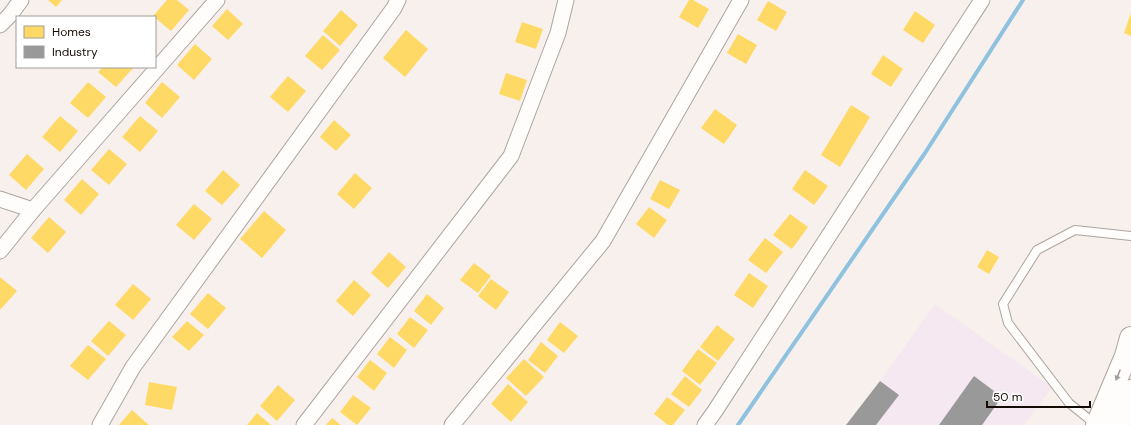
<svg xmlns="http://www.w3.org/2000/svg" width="1131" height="425" viewBox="0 0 1131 425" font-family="'DM Sans',sans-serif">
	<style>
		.industrial { fill: #f6e8f0 }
		.homes { fill: #ffd966 }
		.industry { fill: #999 }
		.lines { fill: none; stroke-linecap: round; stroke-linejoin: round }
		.stream { stroke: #8ec2de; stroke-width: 4 }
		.service-casing { stroke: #ada49f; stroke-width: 10 }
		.minor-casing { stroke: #ada49f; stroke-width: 17 }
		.primary-casing { stroke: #ada49f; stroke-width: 24 }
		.service { stroke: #fefdfc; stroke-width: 8 }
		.minor { stroke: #fefdfc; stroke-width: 15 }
		.primary { stroke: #fefdfc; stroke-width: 22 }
		.oneway { fill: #a09c99 }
	</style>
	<rect width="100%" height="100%" fill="#f8f0ed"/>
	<polygon class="industrial" points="935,304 1052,387 1024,425 876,425 899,395 880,381"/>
	<g class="homes">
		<polygon points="48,0 62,0 56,7"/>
		<polygon points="167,0 177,0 189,10 171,31 153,16"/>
		<polygon points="689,0 693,0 709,9 698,28 679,17"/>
		<polygon points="768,1 787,12 776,31 757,20"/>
		<polygon points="227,9 243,24 228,40 212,26"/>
		<polygon points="341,10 358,25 340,46 323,31"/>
		<polygon points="915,11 935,25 923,43 903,30"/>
		<polygon points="1131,13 1131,36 1124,33"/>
		<polygon points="522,22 543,29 536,49 515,42"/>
		<polygon points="406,30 428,49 405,77 383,58"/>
		<polygon points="738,34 757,45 746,64 727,53"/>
		<polygon points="323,35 340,50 322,70 305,56"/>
		<polygon points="195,44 212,59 194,80 177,65"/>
		<polygon points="883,55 903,69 891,87 871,74"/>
		<polygon points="103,67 134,67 116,87 98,72"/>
		<polygon points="506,73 527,80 520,101 499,94"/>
		<polygon points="288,76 306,91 288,112 270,97"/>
		<polygon points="88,82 106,97 88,118 70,103"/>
		<polygon points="162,82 180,97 162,118 145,103"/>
		<polygon points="851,105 870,117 840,167 821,155"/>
		<polygon points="715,109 737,125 724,144 701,128"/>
		<polygon points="60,116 78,131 60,152 42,137"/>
		<polygon points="140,116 158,131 140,152 122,137"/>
		<polygon points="334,120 351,135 336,151 320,137"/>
		<polygon points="109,149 127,164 109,185 91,170"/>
		<polygon points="27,154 44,169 26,190 9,175"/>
		<polygon points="223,170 240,185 222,205 205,191"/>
		<polygon points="805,170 828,186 814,205 792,189"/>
		<polygon points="355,173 372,188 354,209 337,194"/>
		<polygon points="82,179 99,194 81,215 64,200"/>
		<polygon points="660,180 680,190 669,209 650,199"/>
		<polygon points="194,204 212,219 194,240 176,225"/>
		<polygon points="649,207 667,220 654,238 636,224"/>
		<polygon points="264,211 286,230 262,258 240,239"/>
		<polygon points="790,214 808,227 792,249 773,235"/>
		<polygon points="49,217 66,232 48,253 31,238"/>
		<polygon points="765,238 783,252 766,273 748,260"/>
		<polygon points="987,250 999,257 989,274 977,267"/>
		<polygon points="389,252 406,267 388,288 371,273"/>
		<polygon points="474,263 491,276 478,293 460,280"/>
		<polygon points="749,273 768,286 753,308 734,295"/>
		<polygon points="0,277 17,291 0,310"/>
		<polygon points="491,279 509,292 496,310 478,296"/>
		<polygon points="354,280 371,295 353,316 336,301"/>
		<polygon points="133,284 151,299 133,320 115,305"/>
		<polygon points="208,293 226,308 208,329 190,314"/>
		<polygon points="427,294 444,308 431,325 414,311"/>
		<polygon points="410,317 428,330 414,348 397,334"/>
		<polygon points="109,321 126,335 108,356 91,341"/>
		<polygon points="187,321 204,335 189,351 172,337"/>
		<polygon points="560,322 578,336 564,353 547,340"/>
		<polygon points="717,325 735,339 718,361 700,347"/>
		<polygon points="390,337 407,350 394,368 377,354"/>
		<polygon points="541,342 558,356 545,373 528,360"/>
		<polygon points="88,345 106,359 88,380 70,366"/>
		<polygon points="698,349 717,363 700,385 682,371"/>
		<polygon points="524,359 544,377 526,396 506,378"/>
		<polygon points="370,360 387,373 374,391 357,377"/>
		<polygon points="685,376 702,390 689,407 671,394"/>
		<polygon points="149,382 177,387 172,410 145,405"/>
		<polygon points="508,384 528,402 511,422 491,404"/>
		<polygon points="278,385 295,400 277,421 260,406"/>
		<polygon points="353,395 371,408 357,425 340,412"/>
		<polygon points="667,397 685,410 673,425 668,425 654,414"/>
		<polygon points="132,410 149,425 119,425"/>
		<polygon points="257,413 271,425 247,425"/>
		<polygon points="332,418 341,425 326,425"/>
	</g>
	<g class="industry">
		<polygon points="974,376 1002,397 982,425 939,425"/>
		<polygon points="880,381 899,395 876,425 846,425"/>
	</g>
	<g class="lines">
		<polyline class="stream" points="738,425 925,153 1023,0"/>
		<defs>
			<polyline id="service" points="1095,424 1069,403 1008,323 1003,304 1037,250 1075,230 1131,236"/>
			<g id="minor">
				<polyline points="0,25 10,15 21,0"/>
				<polyline points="0,199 33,210"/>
				<polyline points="0,251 33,210 217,0"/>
				<polyline points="100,425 133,367 394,8 398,0"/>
				<polyline points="304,425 511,156 558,33 566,0"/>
				<polyline points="452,425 603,241 741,0"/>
				<polyline points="705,425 715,411 982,0"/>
			</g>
			<g id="primary">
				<polyline points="1097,425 1126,356 1131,338"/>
				<polyline points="1119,425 1131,391"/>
			</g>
		</defs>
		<use href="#service" class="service-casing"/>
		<use href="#minor" class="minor-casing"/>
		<use href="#primary" class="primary-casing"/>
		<use href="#service" class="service"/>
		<use href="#minor" class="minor"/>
		<use href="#primary" class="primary"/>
	</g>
	<defs><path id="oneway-solid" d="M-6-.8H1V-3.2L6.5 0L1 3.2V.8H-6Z"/></defs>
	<use class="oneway" href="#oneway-solid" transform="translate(1118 375) rotate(112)"/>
	<rect x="16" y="16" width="140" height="52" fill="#ffffff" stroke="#a19d9b"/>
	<rect x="24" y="26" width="20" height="12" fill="#ffd966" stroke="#a19d9b"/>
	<text x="52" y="36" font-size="12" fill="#140a05">Homes</text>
	<rect x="24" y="46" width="20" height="12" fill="#999999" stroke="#a19d9b"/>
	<text x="52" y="56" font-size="12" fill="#140a05">Industry</text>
	<path d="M987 401v6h103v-6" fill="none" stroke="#140a05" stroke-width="2"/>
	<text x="993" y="401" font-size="12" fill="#140a05" stroke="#ffffff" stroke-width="3" paint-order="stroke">50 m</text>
</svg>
